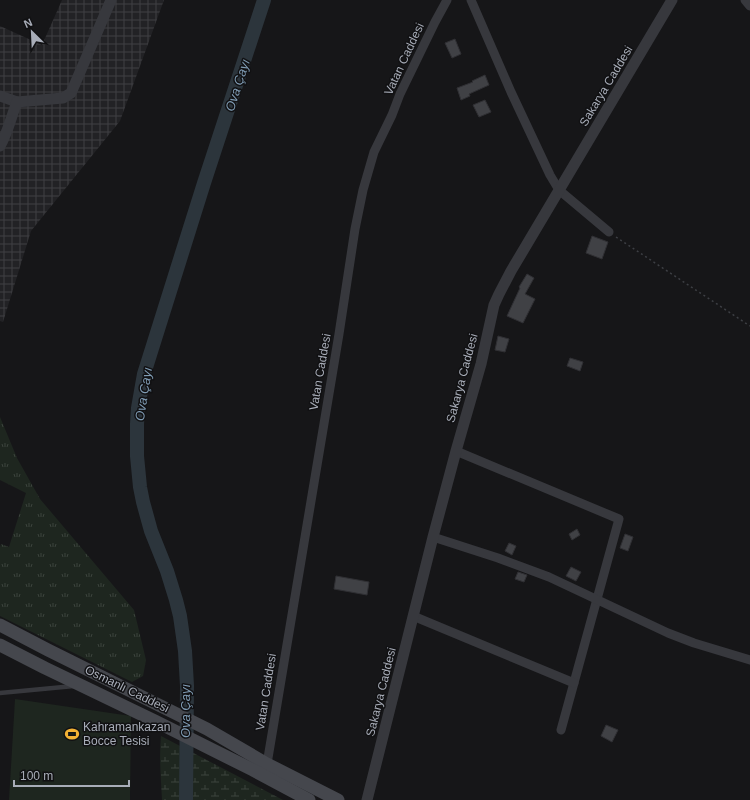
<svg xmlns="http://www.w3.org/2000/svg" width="750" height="800" viewBox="0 0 750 800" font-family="Arial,sans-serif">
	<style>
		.industrial { fill: url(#industrial-grid) }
		.grass { fill: url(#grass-tufts) }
		.wetland { fill: url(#wetland-marsh) }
		.pitch { fill: #1e261f }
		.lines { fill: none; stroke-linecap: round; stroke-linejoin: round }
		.river { stroke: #2c353c; stroke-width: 14 }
		.building { fill: #404145; stroke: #303034 }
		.path { stroke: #3d3f44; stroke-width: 1.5; stroke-dasharray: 2 3; stroke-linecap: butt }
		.service { stroke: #37383d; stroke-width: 4.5 }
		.minor { stroke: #37383d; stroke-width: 9 }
		.tertiary { stroke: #37383d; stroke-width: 11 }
		.secondary { stroke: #45474d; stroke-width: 13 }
		.labels { text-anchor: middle; stroke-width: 3; stroke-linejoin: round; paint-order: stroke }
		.street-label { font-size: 12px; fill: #a8adb8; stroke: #111113 }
		.poi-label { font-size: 12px; fill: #a8adb8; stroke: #111113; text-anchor: start }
		.water-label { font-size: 13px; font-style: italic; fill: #7f9bb3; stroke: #111113 }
	</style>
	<defs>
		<pattern id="industrial-grid" width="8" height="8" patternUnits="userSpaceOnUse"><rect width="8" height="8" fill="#222225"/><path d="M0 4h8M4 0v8" fill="none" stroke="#3f3f43"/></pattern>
		<pattern id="grass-tufts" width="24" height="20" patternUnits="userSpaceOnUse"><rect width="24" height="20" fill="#1e261f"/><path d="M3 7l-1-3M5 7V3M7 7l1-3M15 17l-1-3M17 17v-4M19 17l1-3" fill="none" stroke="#3c433d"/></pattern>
		<pattern id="wetland-marsh" width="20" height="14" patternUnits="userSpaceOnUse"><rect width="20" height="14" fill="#1e261f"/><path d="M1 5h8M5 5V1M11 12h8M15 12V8" fill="none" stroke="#3c433d"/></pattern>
	</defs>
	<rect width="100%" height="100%" fill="#161618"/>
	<polygon class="industrial" points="62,0 164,0 120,121 31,231 3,322 0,321 0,26 42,45"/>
	<polygon class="grass" points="0,417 17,458 40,499 134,610 146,660 143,676 132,682 0,616 0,547 1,544 9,547 26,493 0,480"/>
	<path class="wetland" d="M161,736L283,800H162C161,778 159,758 161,736Z"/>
	<polygon class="pitch" points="15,699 131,716 130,800 9,800"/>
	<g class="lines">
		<polyline class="river" points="186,800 187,686 185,651 180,616 176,600 167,571 151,531 143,502 140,487 137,456 137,424 138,408 144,374 204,183 264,0"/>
	</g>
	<g class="building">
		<polygon points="455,39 461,54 452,58 445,43"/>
		<polygon points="485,75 489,85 469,94 470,96 461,100 457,88 473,82 472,81"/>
		<polygon points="485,100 491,112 479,117 473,105"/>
		<polygon points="592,236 608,242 602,259 586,253"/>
		<polygon points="527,274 534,278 525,294 535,299 523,323 507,316 520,288 519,287"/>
		<polygon points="498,336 509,339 505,352 495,350"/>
		<polygon points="570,358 583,362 580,371 567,366"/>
		<polygon points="577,529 580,535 572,540 569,534"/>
		<polygon points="625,534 633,537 628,551 620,548"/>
		<polygon points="509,543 516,546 512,555 505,551"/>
		<polygon points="571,567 581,572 576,581 566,576"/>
		<polygon points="518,572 527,575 524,582 515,579"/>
		<polygon points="336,576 369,582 367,595 334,589"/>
		<polygon points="606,725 618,730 612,742 601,736"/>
	</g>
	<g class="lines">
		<polyline class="path" points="616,237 750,326"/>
		<polyline class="service" points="0,693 74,686"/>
		<g class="minor">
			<polyline points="471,0 511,92 550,175 559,190 609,232"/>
			<polyline points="745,0 750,6"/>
			<polyline points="456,451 619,519 561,730"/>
			<polyline points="433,537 498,558 549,577 668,633 694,643 750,660"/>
			<polyline points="413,616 574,683"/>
			<polyline points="267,764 339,334 355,229 363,190 374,152 392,115 400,94 435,22 447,0"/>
		</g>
		<g class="tertiary">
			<polyline points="0,96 17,102"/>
			<path d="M0,146C8,132 11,117 17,102L63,98L71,93L111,0"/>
			<polyline points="367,800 433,537 456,451 481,364 494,305 499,294 511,271 672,0"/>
		</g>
		<g class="secondary">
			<polyline points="0,625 48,650 207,729 267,764 338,800"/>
			<polyline points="0,645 45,668 155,721 253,770 309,800"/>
		</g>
	</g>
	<defs>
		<symbol id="stadium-bare" viewBox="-9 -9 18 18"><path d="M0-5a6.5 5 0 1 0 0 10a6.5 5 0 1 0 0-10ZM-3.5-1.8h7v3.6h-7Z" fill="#f2b134" stroke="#111113" stroke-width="2.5" paint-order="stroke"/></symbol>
	</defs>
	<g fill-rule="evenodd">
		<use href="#stadium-bare" x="62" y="724" width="20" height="20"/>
	</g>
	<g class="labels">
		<g class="street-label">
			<text transform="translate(404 59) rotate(-65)" y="4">Vatan Caddesi</text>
			<text transform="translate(606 86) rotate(-59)" y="4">Sakarya Caddesi</text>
			<text transform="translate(320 372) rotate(-80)" y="4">Vatan Caddesi</text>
			<text transform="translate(462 378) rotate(-75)" y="4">Sakarya Caddesi</text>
			<text transform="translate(127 689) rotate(26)" y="4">Osmanlı Caddesi</text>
			<text transform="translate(266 692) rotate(-81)" y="4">Vatan Caddesi</text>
			<text transform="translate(381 692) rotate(-76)" y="4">Sakarya Caddesi</text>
		</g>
		<g class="poi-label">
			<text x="83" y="731">Kahramankazan<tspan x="83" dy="14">Bocce Tesisi</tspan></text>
		</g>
		<g class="water-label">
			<text transform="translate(237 85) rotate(-72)" y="5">Ova Çayı</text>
			<text transform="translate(143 394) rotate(-81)" y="5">Ova Çayı</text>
			<text transform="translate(185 711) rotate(-90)" y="5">Ova Çayı</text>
		</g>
	</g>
	<g transform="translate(32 32) rotate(336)" stroke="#111113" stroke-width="3" paint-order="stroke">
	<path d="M0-3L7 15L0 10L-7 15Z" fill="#a8adb8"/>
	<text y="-6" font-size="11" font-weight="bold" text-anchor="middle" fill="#a8adb8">N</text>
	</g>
	<path d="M14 780v6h115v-6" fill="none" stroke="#a8adb8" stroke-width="2"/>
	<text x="20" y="780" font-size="12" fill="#a8adb8" stroke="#111113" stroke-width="3" paint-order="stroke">100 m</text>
</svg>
